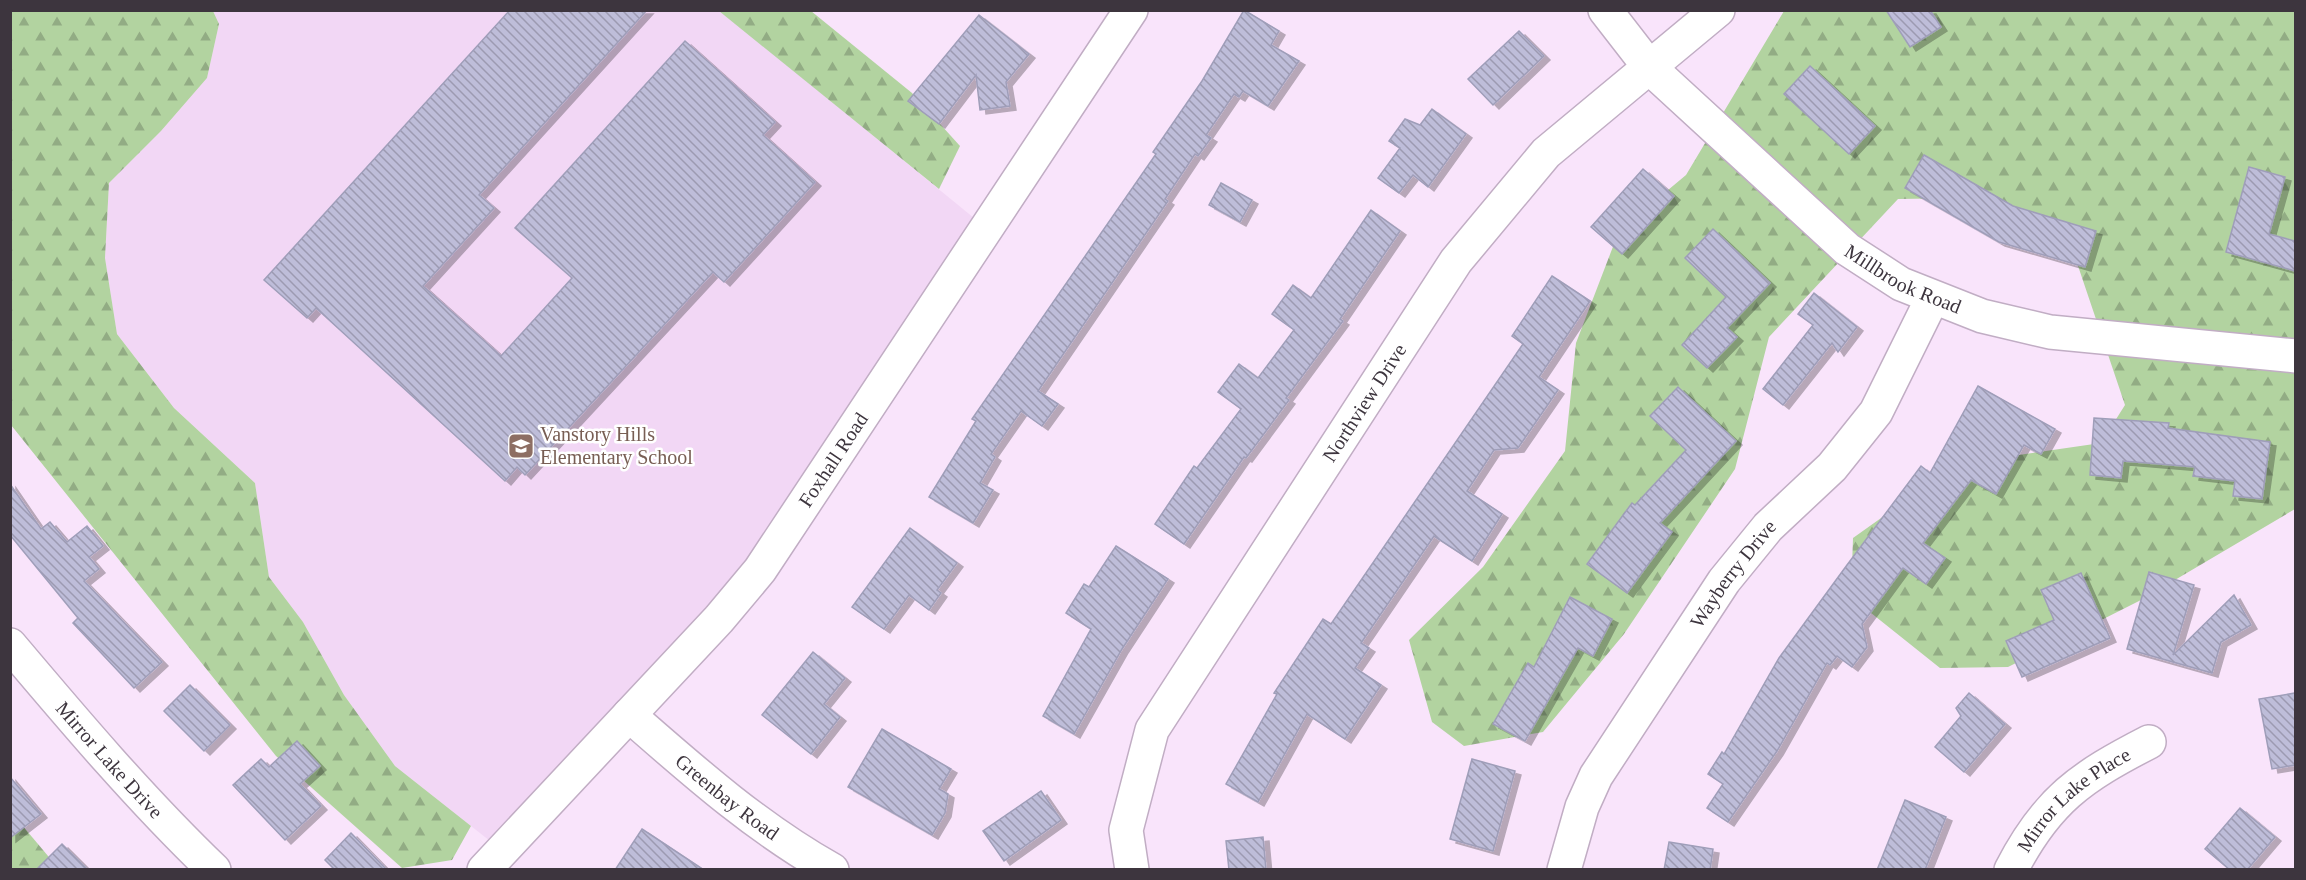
<svg xmlns="http://www.w3.org/2000/svg" width="2306" height="880" viewBox="0 0 2306 880" font-family="'Times New Roman',serif">
	<style>
		.built { fill: #f2d7f5 }
		.forest { fill: url(#forest-firs) }
		.building { fill: url(#building-back-hatch); stroke: #9f9eb9; stroke-width: 1.5; filter: url(#shadow) }
		.lines { fill: none; stroke-linecap: round; stroke-linejoin: round }
		.minor-casing { stroke: #c1adc4; stroke-width: 36 }
		.minor { stroke: #fff; stroke-width: 33 }
		.labels { text-anchor: middle; stroke-width: 5; stroke-linejoin: round; paint-order: stroke }
		.street-label { font-size: 20px; fill: #3d353e; stroke: #fff }
		.education-label { font-size: 20px; fill: #785e54; stroke: #fff; text-anchor: start }
	</style>
	<defs>
		<pattern id="forest-firs" width="22" height="20" patternUnits="userSpaceOnUse" patternTransform="scale(1.5)"><rect width="22" height="20" fill="#b2d3a0"/><path d="M5 1l3.5 6h-7zM16 11l3.5 6h-7z" fill="#92ac84"/></pattern>
		<pattern id="building-back-hatch" width="6" height="6" patternUnits="userSpaceOnUse" patternTransform="scale(1.5)"><rect width="6" height="6" fill="#bebdd9"/><path d="M-1 5l2 2M0 0l6 6M5-1l2 2" fill="none" stroke="#9c9ab1"/></pattern>
		<filter id="shadow"><feDropShadow dx="6" dy="4" stdDeviation="0" flood-color="#0004"/></filter>
	</defs>
	<rect width="100%" height="100%" fill="#f9e4fb"/>
	<polygon class="built" points="719,10 974,218 759,550 624,705 490,841 395,766 344,695 303,622 269,577 255,483 174,408 117,334 105,258 109,183 161,131 207,78 219,24 213,11"/>
	<g class="forest">
		<polygon points="10,11 213,11 219,24 207,78 161,131 109,183 105,258 117,334 174,408 255,483 269,577 303,622 344,695 395,766 471,826 452,860 402,868 276,756 11,425"/>
		<polygon points="719,11 811,11 912,93 960,146 939,189"/>
		<polygon points="1784,11 2295,11 2295,509 2141,600 2008,667 1940,668 1851,597 1853,538 1957,464 2101,443 2125,405 2075,257 1966,198 1898,199 1769,337 1735,469 1624,634 1543,732 1464,746 1432,722 1409,640 1483,567 1565,451 1576,343 1619,231 1686,175"/>
		<polygon points="11,812 59,869 11,869"/>
	</g>
	<g class="building">
		<polygon points="510,10 647,10 479,195 494,208 423,286 501,356 572,278 515,228 685,41 775,122 763,135 815,182 724,282 713,272 525,475 517,467 505,481 316,308 307,318 264,280"/>
		<polygon points="1244,10 1279,31 1271,45 1299,61 1268,106 1243,91 1239,97 1234,94 1206,135 1211,138 1198,156 1195,154 1165,199 1168,201 1038,391 1058,404 1042,426 1021,411 991,454 995,457 980,483 993,490 973,523 929,497 976,421 972,419 1156,154 1153,152 1202,81"/>
		<polygon points="1886,10 1930,10 1941,27 1910,47"/>
		<polygon points="979,15 1029,54 1006,82 1010,106 980,110 976,75 939,124 908,101"/>
		<polygon points="1519,31 1544,56 1493,105 1468,79"/>
		<polygon points="1810,66 1875,126 1849,154 1784,94"/>
		<polygon points="1432,109 1466,134 1428,187 1413,175 1399,193 1378,178 1400,148 1389,141 1405,119 1420,125"/>
		<polygon points="1924,155 2013,206 2096,231 2085,267 1999,242 1905,188"/>
		<polygon points="2249,167 2285,177 2269,234 2295,241 2295,271 2226,252"/>
		<polygon points="1643,169 1674,196 1622,254 1591,227"/>
		<polygon points="1221,183 1252,200 1240,222 1209,205"/>
		<polygon points="1371,210 1400,231 1340,319 1343,321 1286,398 1289,400 1246,458 1244,457 1184,544 1155,524 1194,466 1197,468 1241,409 1218,392 1239,364 1258,378 1294,330 1272,314 1293,285 1311,298"/>
		<polygon points="1713,229 1770,283 1727,328 1737,337 1707,368 1682,345 1726,297 1685,258"/>
		<polygon points="1552,276 1590,301 1539,377 1558,390 1518,448 1494,450 1467,491 1502,514 1472,561 1434,536 1361,643 1369,648 1355,668 1381,685 1345,739 1307,714 1258,802 1226,784 1277,694 1274,693 1323,619 1331,624 1523,344 1512,336"/>
		<polygon points="1814,293 1857,327 1838,352 1832,343 1783,405 1763,389 1813,325 1798,314"/>
		<polygon points="1978,386 2055,429 2041,454 2024,445 1996,494 1971,480 1923,543 1945,558 1926,584 1903,568 1862,624 1867,647 1852,667 1837,656 1830,665 1827,663 1777,751 1728,822 1707,808 1723,784 1708,774 1722,752 1724,754 1779,658 1847,565 1921,466 1930,473"/>
		<polygon points="1678,387 1736,441 1660,523 1672,532 1627,593 1587,564 1632,503 1635,505 1686,450 1650,416"/>
		<polygon points="2094,418 2169,423 2168,428 2270,442 2262,499 2233,496 2235,481 2193,476 2195,467 2123,461 2121,478 2090,475"/>
		<polygon points="10,484 41,529 50,522 67,542 87,526 103,546 89,557 99,569 84,581 162,662 134,688 73,623 78,618 10,535"/>
		<polygon points="910,528 957,563 937,590 941,593 929,610 909,595 884,629 852,607"/>
		<polygon points="1116,546 1168,579 1122,649 1074,734 1043,716 1091,629 1066,613 1084,584 1089,587"/>
		<polygon points="2149,572 2194,585 2173,655 2234,595 2251,625 2221,642 2212,673 2127,649"/>
		<polygon points="2081,573 2110,638 2022,677 2006,641 2054,620 2041,590"/>
		<polygon points="1570,597 1612,619 1593,656 1578,648 1525,741 1493,724 1528,663 1534,667"/>
		<polygon points="813,652 845,678 824,704 840,717 811,754 762,715"/>
		<polygon points="190,685 230,725 204,751 164,711"/>
		<polygon points="1969,693 2005,724 1964,772 1935,747 1961,716 1956,708"/>
		<polygon points="2295,693 2295,765 2272,769 2259,699"/>
		<polygon points="882,729 951,769 939,789 948,794 945,813 932,835 848,787"/>
		<polygon points="297,741 320,766 300,784 321,806 285,840 233,785 261,759 269,767"/>
		<polygon points="1472,759 1515,771 1493,851 1450,839"/>
		<polygon points="10,777 41,814 10,838"/>
		<polygon points="1041,791 1061,820 1004,861 983,831"/>
		<polygon points="1905,800 1946,817 1925,870 1877,870"/>
		<polygon points="2240,808 2275,837 2247,870 2230,870 2205,849"/>
		<polygon points="642,829 704,870 615,870"/>
		<polygon points="351,833 387,870 335,870 325,860"/>
		<polygon points="1263,837 1266,870 1229,870 1226,841"/>
		<polygon points="1669,842 1713,849 1710,870 1664,870"/>
		<polygon points="62,844 88,870 36,870"/>
	</g>
	<g class="lines">
		<defs>
			<g id="minor">
				<path id="s1" d="M1605,10L1650,68L1847,249L1901,284L1982,316L2050,332L2296,356"/>
				<path id="s2" d="M10,645C75,722 141,800 214,870"/>
				<path id="s3" d="M629,715C693,771 757,828 832,870"/>
				<path id="s4" d="M484,870L719,619L760,570L1131,10"/>
				<path id="s5" d="M1132,870L1126,830L1152,730L1456,261L1546,153L1718,10"/>
				<path id="s6" d="M1564,870L1582,807L1596,776L1724,581L1768,527L1832,467L1876,412L1932,299"/>
				<path id="s7" d="M2011,870C2047,800 2081,777 2149,742"/>
			</g>
		</defs>
		<use href="#minor" class="minor-casing"/>
		<use href="#minor" class="minor"/>
	</g>
	<defs>
		<symbol id="school-square" viewBox="-11 -11 22 22"><rect x="-9" y="-9" width="18" height="18" rx="4" fill="#8d6e63" stroke="#fff"/><path d="M0-5L7-2L0 1L-7-2ZM-4 1L0 2.5L4 1V4Q0 6-4 4Z" fill="#fff"/></symbol>
	</defs>
	<g fill-rule="evenodd">
		<use href="#school-square" x="506" y="431" width="30" height="30"/>
	</g>
	<g class="labels">
		<g class="street-label">
			<text dy="7" stroke="none"><textPath href="#s1" startOffset="405">Millbrook Road</textPath></text>
			<text dy="7" stroke="none"><textPath href="#s5" startOffset="534">Northview Drive</textPath></text>
			<text dy="7" stroke="none"><textPath href="#s4" startOffset="540">Foxhall Road</textPath></text>
			<text dy="7" stroke="none"><textPath href="#s6" startOffset="344">Wayberry Drive</textPath></text>
			<text dy="7" stroke="none"><textPath href="#s2" startOffset="152">Mirror Lake Drive</textPath></text>
			<text dy="7" stroke="none"><textPath href="#s3" startOffset="128">Greenbay Road</textPath></text>
			<text dy="7" stroke="none"><textPath href="#s7" startOffset="96">Mirror Lake Place</textPath></text>
		</g>
		<g class="education-label">
			<text x="540" y="441">Vanstory Hills<tspan x="540" dy="23">Elementary School</tspan></text>
		</g>
	</g>
	<rect width="2306" height="880" fill="none" stroke="#3d353e" stroke-width="24"/>
</svg>
